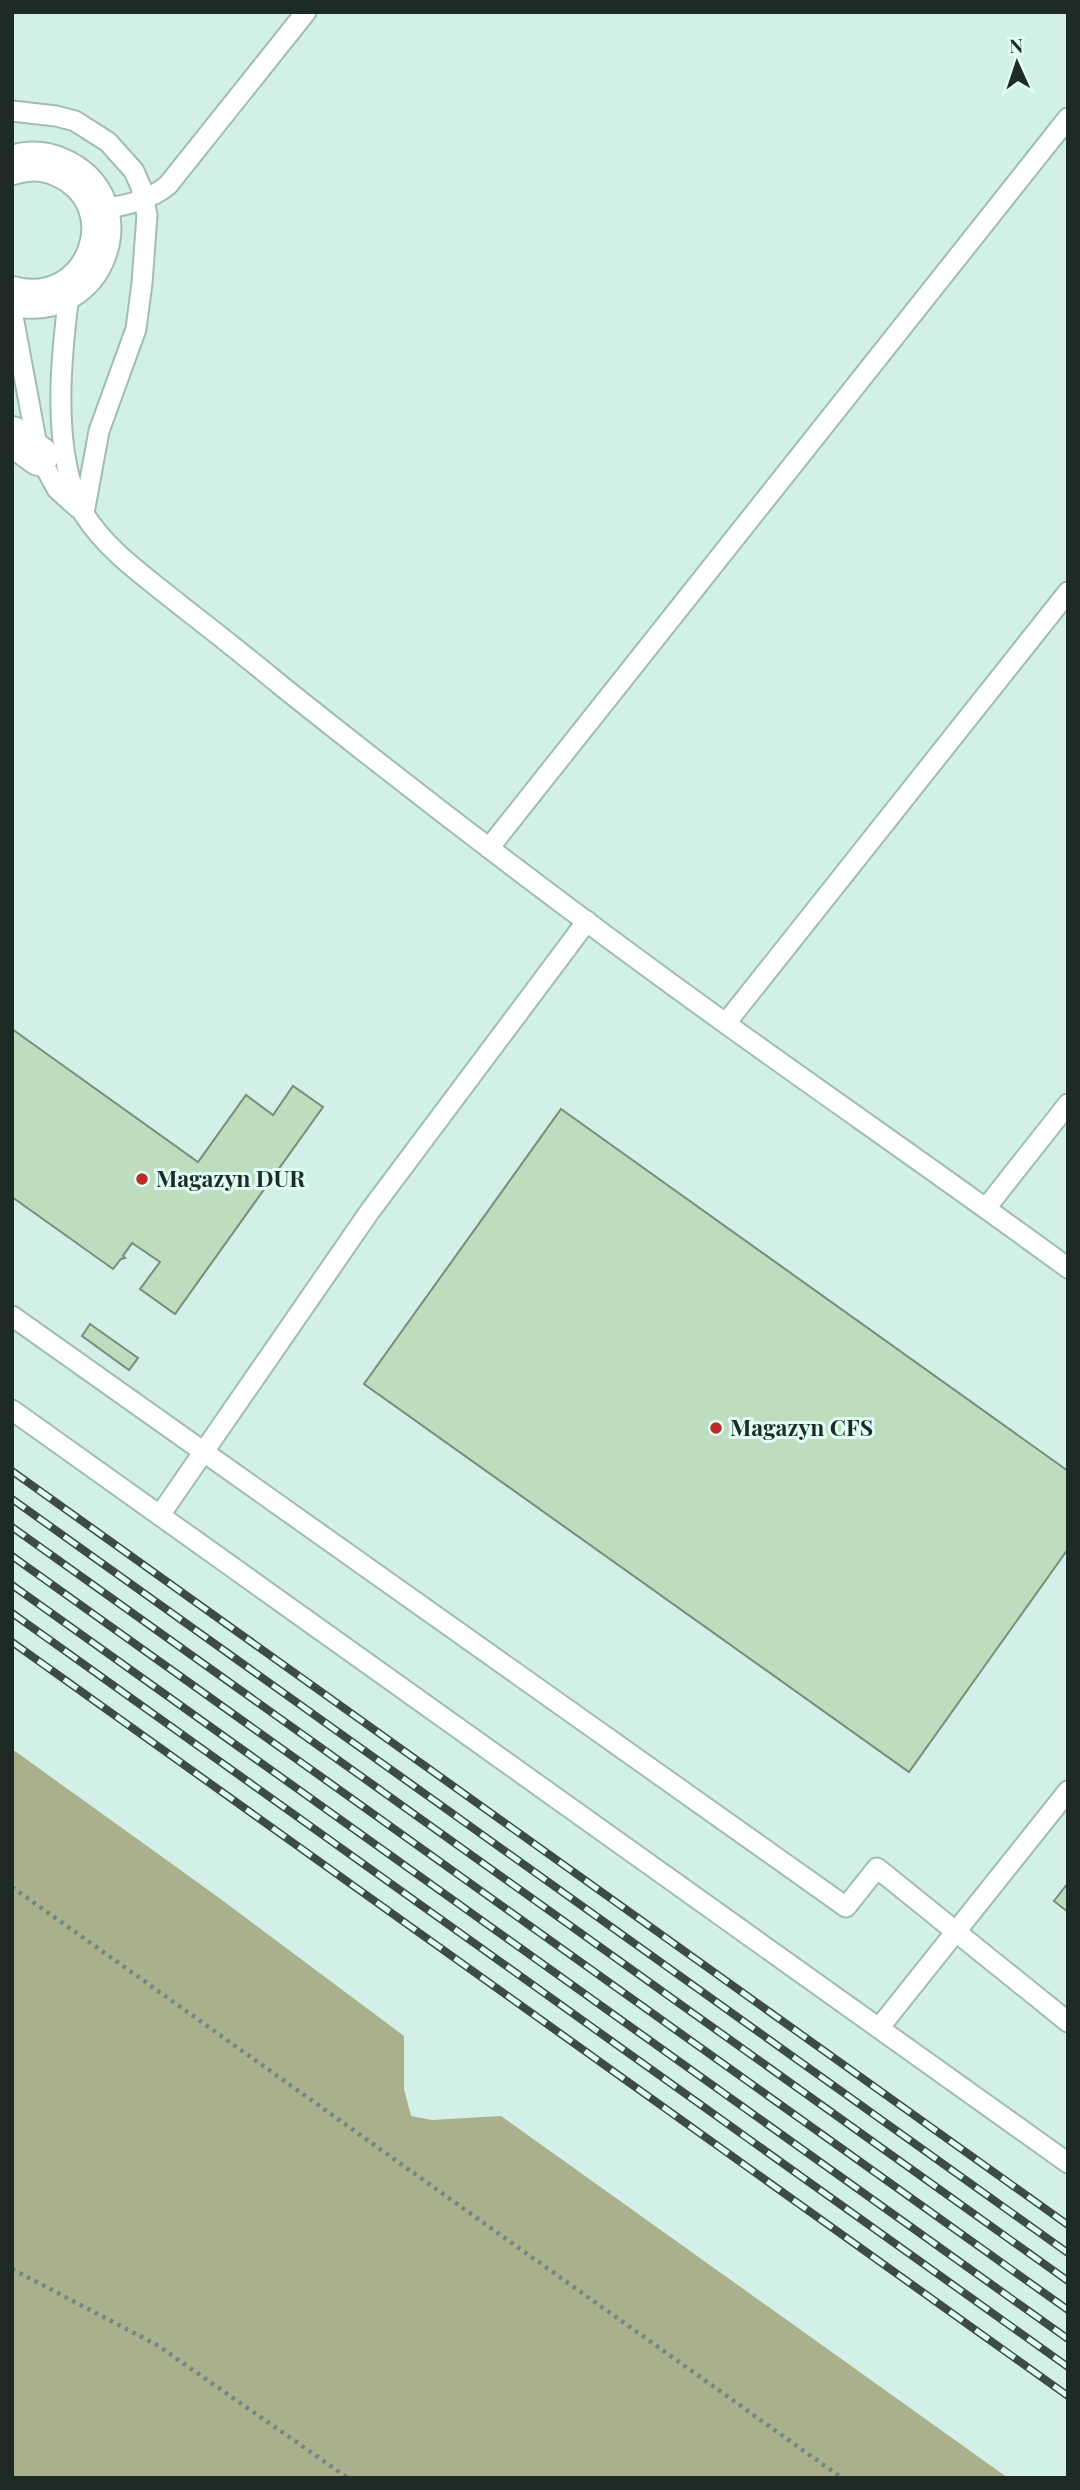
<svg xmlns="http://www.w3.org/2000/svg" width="1080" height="2490" viewBox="0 0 1080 2490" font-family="'Playfair Display',serif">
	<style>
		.forest { fill: #aab08b }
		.building { fill: #beddbe; stroke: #7a8c7a; stroke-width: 2 }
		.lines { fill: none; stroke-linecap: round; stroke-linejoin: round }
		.service-casing { stroke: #a0bdb4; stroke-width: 23 }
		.primary-casing { stroke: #a0bdb4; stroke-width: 42 }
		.path { stroke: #748882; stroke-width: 4.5; stroke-dasharray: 3.5 5; stroke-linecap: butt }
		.service { stroke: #fff; stroke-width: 19 }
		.primary { stroke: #fff; stroke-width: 38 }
		.rail-casing { stroke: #3c4b46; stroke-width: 8 }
		.rail { stroke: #dffef4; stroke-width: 5; stroke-dasharray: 16; stroke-linecap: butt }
		.poi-dot { fill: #ba2c29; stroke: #dffef4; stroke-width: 2.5 }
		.labels { text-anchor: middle; stroke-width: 6; stroke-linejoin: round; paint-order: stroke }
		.poi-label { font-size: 23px; font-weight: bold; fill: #1e2a26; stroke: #dffef4; text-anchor: start }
	</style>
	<rect width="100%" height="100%" fill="#d2f0e7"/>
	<polygon class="forest" points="12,1749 211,1892 404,2036 404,2089 411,2116 432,2120 501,2116 1008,2478 12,2478"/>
	<g class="building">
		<polygon points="12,1029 198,1162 246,1095 273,1115 293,1086 323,1107 175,1314 140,1289 160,1262 132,1243 123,1256 125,1258 121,1259 113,1269 12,1197"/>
		<polygon points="561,1109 1068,1471 1068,1549 909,1772 364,1384"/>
		<polygon points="90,1324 138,1358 129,1370 82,1336"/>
		<polygon points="1068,1883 1068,1912 1054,1901"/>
	</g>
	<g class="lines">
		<defs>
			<g id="service">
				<polyline points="12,111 56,116 75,121 108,142 134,171 141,187 147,215 142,283 136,329 99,431 84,513"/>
				<path d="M99,210C124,205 148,202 168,185L306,12"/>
				<path d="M70,288C61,353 50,455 84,514C107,551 147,578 180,605C215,632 250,660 284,688C428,803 575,915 725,1023C839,1105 955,1185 1068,1268"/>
				<polyline points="12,311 39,456 57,489 78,508"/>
				<polyline points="489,848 1068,118"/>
				<polyline points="726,1023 1068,592"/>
				<polyline points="986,1208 1068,1104"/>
				<polyline points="12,1316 846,1907 877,1868 1068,2022"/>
				<polyline points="12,1410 1068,2163"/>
				<polyline points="160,1515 370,1211 587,921"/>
				<polyline points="879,2028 1068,1791"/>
			</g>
			<g id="primary">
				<path d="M12,165C28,160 44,160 59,167C138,201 97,318 12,296"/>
				<polyline points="12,436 39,456"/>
			</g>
		</defs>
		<use href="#service" class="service-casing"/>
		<use href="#primary" class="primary-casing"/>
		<g class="path">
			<polyline points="12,1887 842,2478"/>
			<polyline points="12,2269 157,2345 348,2478"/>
		</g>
		<use href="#service" class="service"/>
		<use href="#primary" class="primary"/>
		<defs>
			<g id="rail">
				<polyline points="12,1471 1068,2225"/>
				<polyline points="12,1499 1068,2253"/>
				<polyline points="12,1527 1068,2281"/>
				<polyline points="12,1556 1068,2310"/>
				<polyline points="12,1585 1068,2339"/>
				<polyline points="12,1613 1068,2367"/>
				<polyline points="12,1642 1068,2396"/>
			</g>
		</defs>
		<use href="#rail" class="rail-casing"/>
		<use href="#rail" class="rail"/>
	</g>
	<g class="poi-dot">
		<circle cx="142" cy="1179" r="7"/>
		<circle cx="716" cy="1428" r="7"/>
	</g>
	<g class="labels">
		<g class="poi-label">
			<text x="156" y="1187">Magazyn DUR</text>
			<text x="730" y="1436">Magazyn CFS</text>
		</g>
	</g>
	<rect width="1080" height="2490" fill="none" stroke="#1e2a26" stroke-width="28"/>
	<g transform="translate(1017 63) rotate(357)" stroke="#dffef4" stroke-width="5" paint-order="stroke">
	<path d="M0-5L12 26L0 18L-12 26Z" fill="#1e2a26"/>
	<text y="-10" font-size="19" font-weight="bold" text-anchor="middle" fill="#1e2a26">N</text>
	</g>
</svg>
